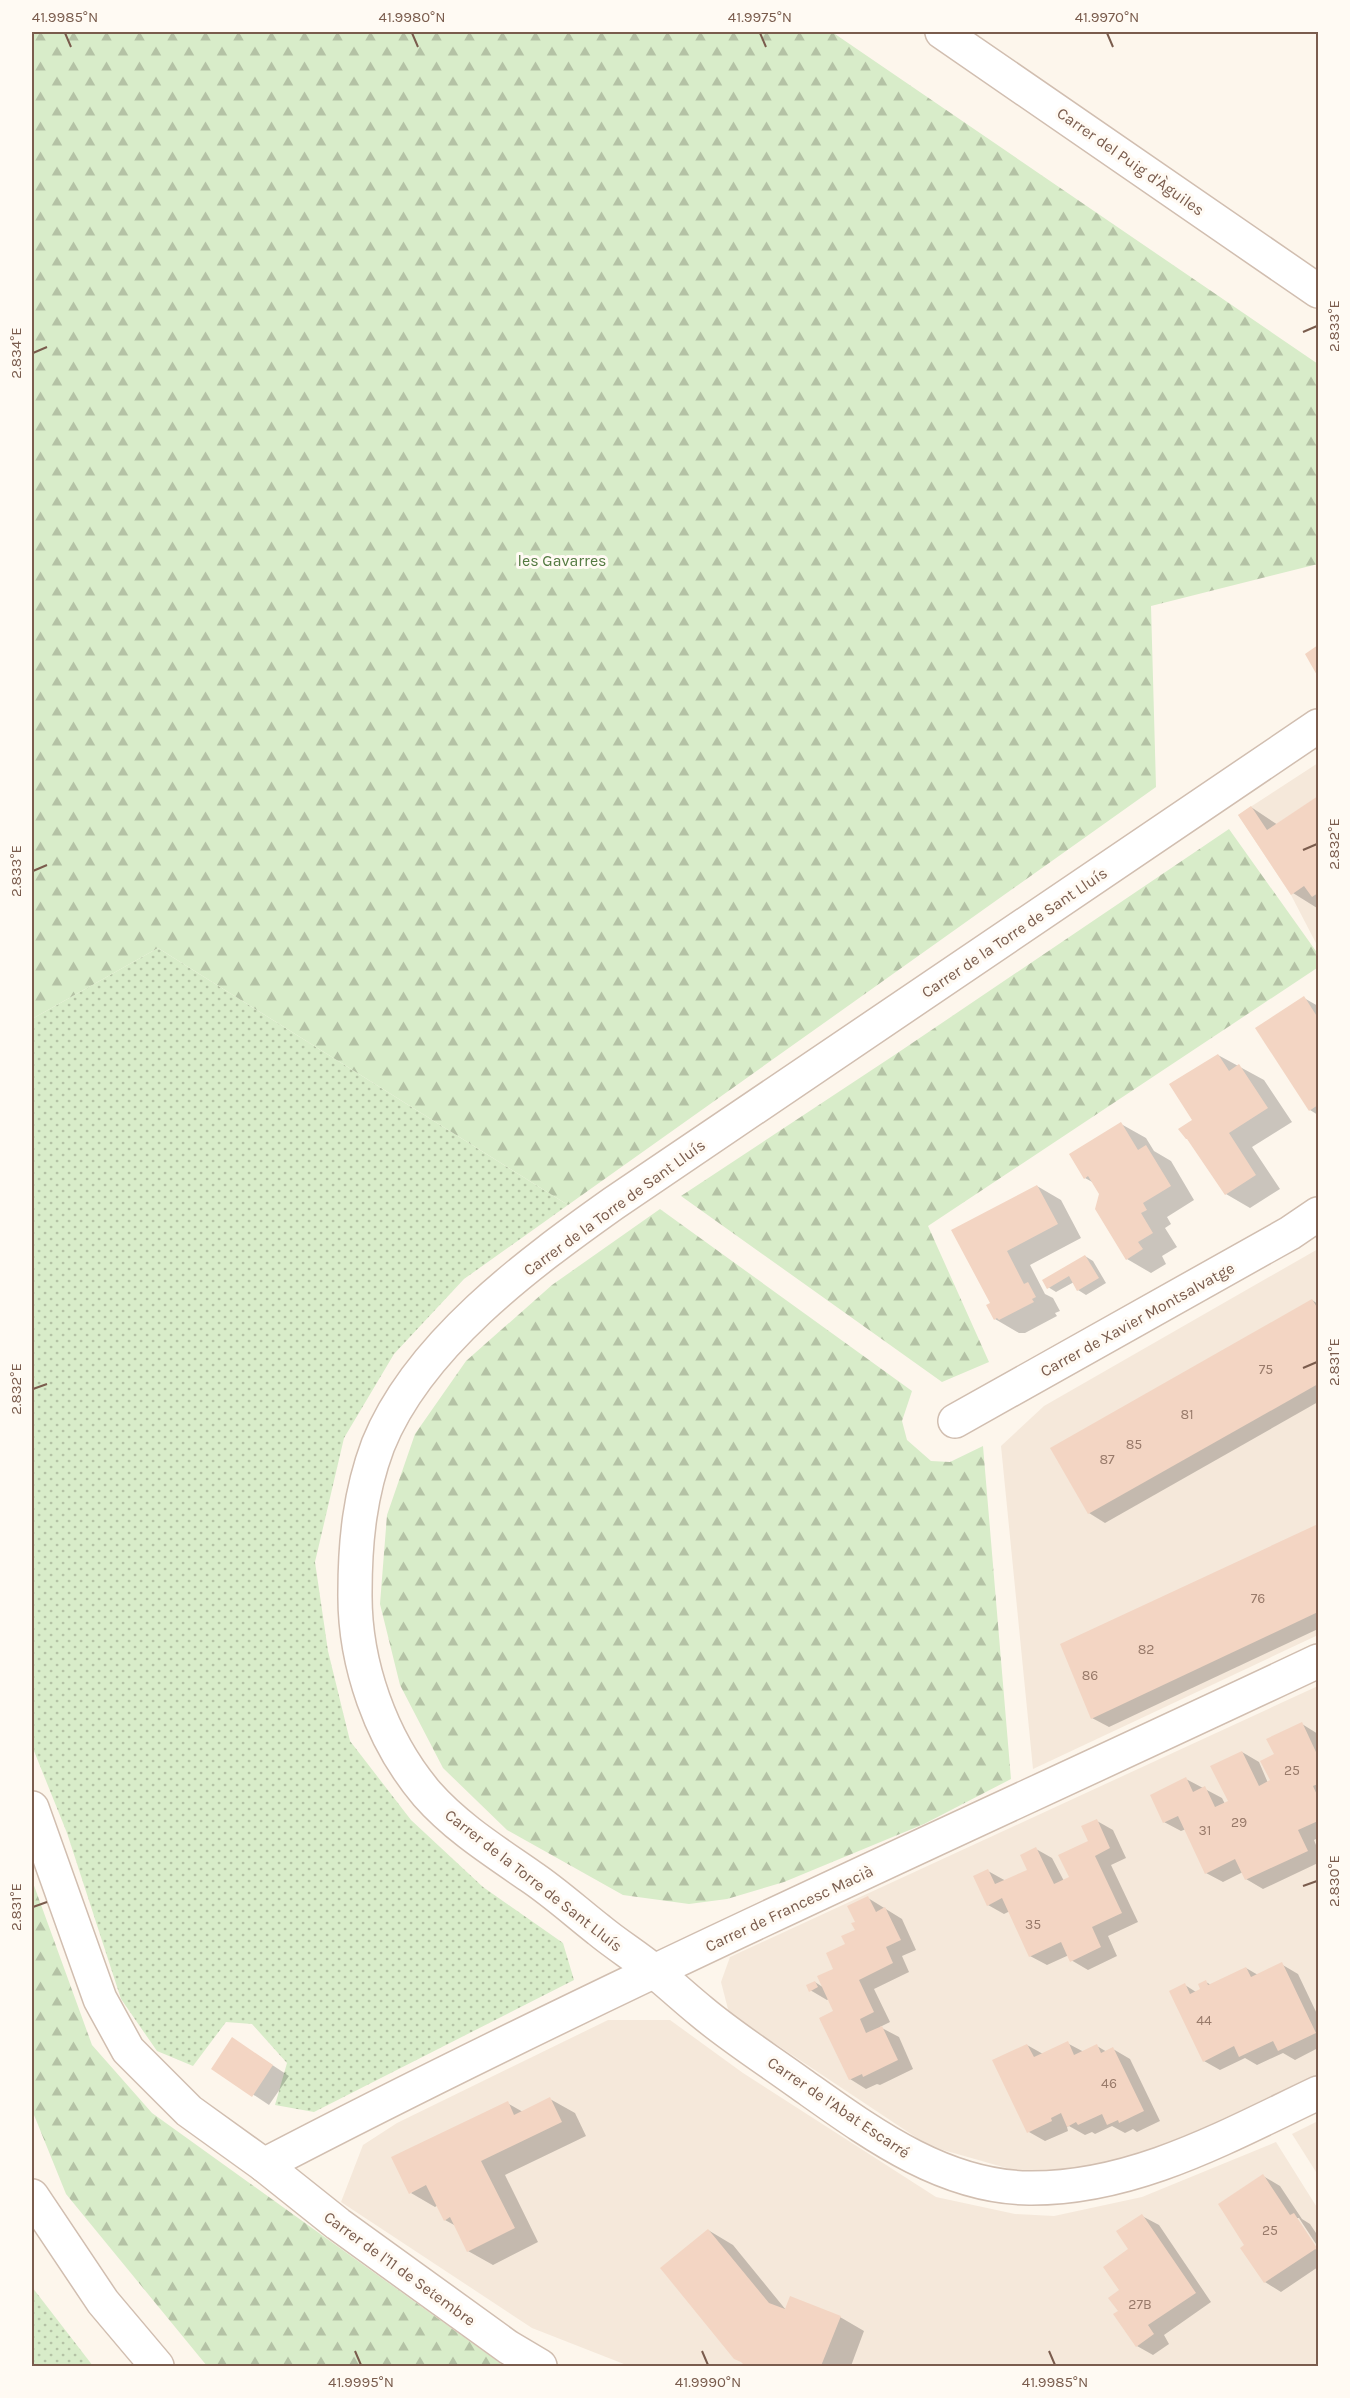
<svg xmlns="http://www.w3.org/2000/svg" width="1350" height="2398" viewBox="0 0 1350 2398" font-family="Karla,sans-serif">
	<style>
		.residential { fill: #f5e8da }
		.grass { fill: url(#grass-dots) }
		.forest { fill: url(#forest-firs) }
		.shadow { fill: #0003 }
		.building { fill: #f3d5c3 }
		.lines { fill: none; stroke-linecap: round; stroke-linejoin: round }
		.minor-casing { stroke: #d1beb0; stroke-width: 36 }
		.minor { stroke: #fff; stroke-width: 33 }
		.ticks { fill: none; stroke: #7a5c4d; stroke-width: 2 }
		.labels { text-anchor: middle; stroke-width: 6; stroke-linejoin: round; paint-order: stroke }
		.number-label { font-size: 14px; fill: #987a6a }
		.street-label { font-size: 16px; fill: #7a5c4d; stroke: #fffaf3 }
		.park-label { font-size: 16px; fill: #537a41; stroke: #fffaf3 }
		.neatline { fill: none; stroke: #7a5c4d; stroke-width: 2 }
		.ticks-label { font-size: 15px; text-anchor: middle; fill: #7a5c4d }
	</style>
	<defs>
		<pattern id="grass-dots" width="8" height="8" patternUnits="userSpaceOnUse" patternTransform="scale(1.5)"><rect width="8" height="8" fill="#d8ecc9"/><path d="M2 2h.1M6 6h.1" fill="none" stroke="#b4c2a5" stroke-width="1.8" stroke-linecap="round"/></pattern>
		<pattern id="forest-firs" width="22" height="20" patternUnits="userSpaceOnUse" patternTransform="scale(1.5)"><rect width="22" height="20" fill="#d8ecc9"/><path d="M5 1l3.5 6h-7zM16 11l3.5 6h-7z" fill="#b4c2a5"/></pattern>
	</defs>
	<rect width="100%" height="100%" fill="#fdf6ec"/>
	<g class="residential">
		<polygon points="1318,763 1318,947 1291,895 1238,815"/>
		<polygon points="1318,1249 1318,1635 1033,1769 1001,1446 1044,1406"/>
		<polygon points="1318,1686 1318,2075 1184,2138 1092,2169 1017,2171 929,2146 729,2013 721,1982 730,1957"/>
		<polygon points="608,2020 670,2020 743,2073 936,2197 1015,2214 1054,2216 1142,2197 1276,2142 1318,2209 1318,2366 629,2366 532,2328 341,2202 363,2145 397,2123"/>
		<polygon points="1318,2121 1318,2175 1292,2134"/>
	</g>
	<g class="grass">
		<polygon points="158,948 568,1205 464,1279 394,1354 344,1438 315,1562 328,1651 350,1741 411,1820 483,1887 563,1943 574,1980 314,2112 275,2105 287,2063 252,2024 226,2022 193,2066 157,2051 121,1999 67,1833 32,1746 32,1019"/>
		<polygon points="32,2287 93,2366 32,2366"/>
	</g>
	<g class="forest">
		<polygon points="32,32 832,32 1318,364 1318,564 1151,606 1156,787 568,1205 158,948 32,1019"/>
		<polygon points="1229,829 1318,954 1318,970 1317,968 928,1226 989,1362 942,1382 681,1196 896,1054"/>
		<polygon points="660,1209 912,1391 902,1421 907,1440 931,1461 950,1462 983,1446 1011,1779 924,1824 784,1882 727,1899 689,1904 623,1895 507,1830 443,1768 400,1685 380,1604 387,1515 415,1434 466,1361 552,1285"/>
		<polygon points="32,1880 92,2045 152,2113 504,2366 207,2366 66,2194 32,2110"/>
	</g>
	<g class="shadow">
		<polygon points="1318,797 1318,907 1317,908 1293,893 1251,807 1278,825"/>
		<polygon points="1304,998 1318,1006 1318,1115 1310,1110"/>
		<polygon points="1218,1055 1264,1080 1292,1122 1252,1147 1280,1189 1250,1208 1226,1194 1195,1120"/>
		<polygon points="1121,1124 1146,1138 1154,1151 1171,1161 1194,1200 1167,1217 1171,1224 1165,1228 1177,1247 1162,1256 1166,1264 1151,1273 1127,1259 1101,1194 1094,1183 1085,1178"/>
		<polygon points="1037,1186 1061,1200 1081,1238 1030,1265 1045,1294 1053,1298 1060,1311 1055,1313 1057,1316 1025,1333 1019,1333 995,1319 992,1304 953,1231"/>
		<polygon points="1085,1256 1093,1261 1106,1283 1086,1295 1078,1290 1074,1282 1056,1292 1048,1287"/>
		<polygon points="1312,1300 1318,1304 1318,1402 1105,1523 1089,1513"/>
		<polygon points="1318,1525 1318,1629 1109,1727 1092,1718 1062,1645"/>
		<polygon points="1302,1724 1318,1734 1318,1838 1314,1840 1318,1850 1318,1863 1263,1889 1246,1879 1243,1872 1223,1882 1206,1873 1186,1829 1181,1831 1164,1822 1186,1779 1222,1798 1225,1804 1230,1802 1242,1752 1259,1762 1268,1783 1272,1781 1276,1755"/>
		<polygon points="1097,1821 1113,1830 1126,1858 1111,1865 1138,1922 1108,1936 1117,1956 1088,1970 1071,1960 1069,1955 1047,1965 1030,1956 1010,1911 1004,1914 988,1905 988,1871 1006,1881 1029,1870 1036,1849 1052,1858 1064,1881 1071,1878 1090,1842"/>
		<polygon points="868,1898 902,1919 916,1950 902,1956 909,1972 874,1989 890,2022 880,2027 899,2037 913,2069 880,2085 877,2084 866,2089 850,2079 835,2012 829,1999 827,2000 810,1990 815,1982 824,1988 847,1945 857,1931 857,1923"/>
		<polygon points="1281,1964 1298,1974 1318,2016 1318,2048 1295,2060 1283,2053 1257,2065 1245,2058 1220,2070 1204,2061 1185,1985 1196,1992 1202,1989 1206,1982 1211,1985 1246,1968 1258,1975"/>
		<polygon points="233,2039 289,2076 269,2105 213,2068"/>
		<polygon points="1067,2043 1084,2052 1097,2046 1107,2052 1113,2049 1130,2059 1160,2121 1137,2132 1133,2129 1125,2133 1112,2126 1095,2134 1092,2132 1085,2135 1069,2126 1067,2127 1068,2131 1045,2141 1029,2132 1027,2045 1043,2054"/>
		<polygon points="550,2099 575,2113 586,2136 505,2175 538,2242 493,2265 468,2251 456,2226 445,2220 438,2205 435,2207 411,2193 507,2103 523,2112"/>
		<polygon points="1263,2176 1280,2186 1302,2219 1310,2224 1318,2236 1318,2247 1299,2218 1296,2218 1318,2253 1318,2267 1281,2292 1265,2282 1247,2245"/>
		<polygon points="1142,2216 1159,2225 1211,2302 1164,2335 1169,2344 1153,2355 1137,2346 1120,2311 1121,2291"/>
		<polygon points="708,2230 733,2245 786,2310 840,2317 864,2331 851,2366 747,2366"/>
	</g>
	<g class="building">
		<polygon points="1318,645 1318,677 1305,654"/>
		<polygon points="1318,796 1318,893 1312,897 1304,886 1291,895 1238,815 1251,806 1267,830"/>
		<polygon points="1304,996 1318,1018 1318,1105 1309,1111 1255,1028"/>
		<polygon points="1218,1054 1229,1071 1239,1064 1268,1108 1229,1133 1256,1175 1225,1195 1187,1139 1186,1139 1178,1129 1192,1120 1169,1084"/>
		<polygon points="1121,1122 1138,1150 1146,1145 1171,1186 1143,1203 1147,1210 1141,1213 1153,1233 1138,1242 1143,1249 1126,1260 1095,1209 1099,1194 1088,1176 1084,1179 1069,1154"/>
		<polygon points="1037,1185 1058,1224 1007,1251 1024,1284 1028,1282 1036,1297 1032,1299 1034,1302 999,1320 997,1318 994,1320 986,1305 990,1303 951,1230"/>
		<polygon points="1085,1255 1099,1278 1077,1291 1069,1276 1047,1289 1042,1280"/>
		<polygon points="1312,1299 1318,1309 1318,1384 1088,1514 1050,1448"/>
		<polygon points="1318,1524 1318,1612 1091,1719 1060,1644"/>
		<polygon points="1302,1722 1316,1752 1318,1751 1318,1784 1313,1786 1318,1797 1318,1821 1298,1830 1308,1851 1245,1880 1235,1859 1205,1874 1178,1816 1163,1823 1150,1795 1186,1777 1193,1792 1205,1786 1215,1807 1228,1801 1210,1766 1242,1751 1259,1786 1270,1780 1260,1761 1274,1754 1266,1739"/>
		<polygon points="1097,1819 1110,1848 1095,1856 1122,1913 1092,1927 1101,1947 1070,1962 1061,1942 1029,1957 1002,1898 987,1906 973,1876 988,1869 995,1884 1027,1870 1020,1855 1036,1847 1054,1884 1069,1877 1058,1855 1088,1841 1081,1826"/>
		<polygon points="868,1896 876,1912 885,1907 901,1940 886,1947 893,1963 859,1980 874,2012 860,2019 866,2033 882,2026 898,2060 863,2077 862,2074 849,2080 819,2018 833,2011 817,1976 833,1969 826,1953 845,1944 841,1936 855,1930 851,1923 855,1922 847,1906"/>
		<polygon points="1282,1962 1316,2033 1278,2051 1273,2041 1239,2057 1234,2046 1203,2062 1169,1991 1185,1983 1190,1994 1200,1989 1198,1984 1206,1980 1208,1985 1246,1967 1251,1977"/>
		<polygon points="815,1981 818,1987 809,1992 806,1985"/>
		<polygon points="232,2037 273,2065 252,2097 211,2069"/>
		<polygon points="1068,2041 1074,2055 1097,2044 1101,2053 1113,2047 1144,2111 1119,2123 1118,2120 1107,2125 1102,2114 1078,2125 1076,2122 1067,2127 1061,2113 1051,2118 1052,2121 1027,2133 992,2060 1027,2044 1034,2057"/>
		<polygon points="550,2097 562,2122 481,2161 515,2228 467,2252 450,2217 444,2221 426,2185 409,2194 391,2157 508,2101 514,2115"/>
		<polygon points="1263,2174 1290,2215 1294,2213 1317,2248 1264,2283 1240,2248 1244,2245 1218,2204"/>
		<polygon points="1142,2214 1196,2293 1148,2325 1154,2334 1136,2347 1113,2314 1118,2311 1108,2298 1119,2290 1103,2267 1128,2249 1116,2231"/>
		<polygon points="708,2229 769,2303 785,2309 790,2296 841,2316 821,2366 745,2366 741,2362 734,2359 660,2268"/>
	</g>
	<g class="lines">
		<defs>
			<g id="minor">
				<polyline points="942,32 1318,291"/>
				<path d="M1318,726L614,1203C528,1264 418,1345 378,1445C360,1493 355,1541 355,1592C354,1663 381,1740 427,1794C456,1827 494,1851 530,1876C554,1892 576,1912 599,1930C617,1945 637,1957 655,1972C671,1985 686,1999 702,2012C733,2038 768,2060 801,2084C869,2132 942,2187 1029,2188C1134,2189 1227,2136 1318,2093"/>
				<polyline points="955,1421 1290,1233 1318,1214"/>
				<polyline points="32,1808 100,1999 128,2050 189,2111 264,2165 338,2224 508,2347 540,2366"/>
				<path d="M264,2165C609,1985 966,1827 1318,1661"/>
				<polyline points="32,2196 103,2302 157,2366"/>
			</g>
		</defs>
		<use href="#minor" class="minor-casing"/>
		<use href="#minor" class="minor"/>
	</g>
	<path class="ticks" d="M65,33L71,47M412,33L418,47M760,33L766,47M1107,33L1113,47M1303,332L1317,326M33,353L47,347M1303,850L1317,844M33,871L47,865M1303,1368L1317,1362M33,1389L47,1384M1303,1886L1317,1881M33,1907L47,1902M355,2351L361,2365M702,2351L708,2365M1049,2351L1055,2365"/>
	<g class="labels">
		<g class="number-label">
			<text x="1266" y="1374">75</text>
			<text x="1187" y="1419">81</text>
			<text x="1134" y="1449">85</text>
			<text x="1107" y="1464">87</text>
			<text x="1258" y="1603">76</text>
			<text x="1146" y="1654">82</text>
			<text x="1090" y="1680">86</text>
			<text x="1292" y="1775">25</text>
			<text x="1239" y="1827">29</text>
			<text x="1205" y="1835">31</text>
			<text x="1033" y="1929">35</text>
			<text x="1204" y="2025">44</text>
			<text x="1109" y="2088">46</text>
			<text x="1270" y="2235">25</text>
			<text x="1140" y="2309">27B</text>
		</g>
		<g class="street-label">
			<text transform="translate(1131 161) rotate(35)" y="6">Carrer del Puig d'Àguiles</text>
			<text transform="translate(1014 932) rotate(-34)" y="6">Carrer de la Torre de Sant Lluís</text>
			<text transform="translate(614 1207) rotate(-36)" y="6">Carrer de la Torre de Sant Lluís</text>
			<text transform="translate(1137 1319) rotate(-29)" y="6">Carrer de Xavier Montsalvatge</text>
			<text transform="translate(534 1880) rotate(38)" y="6">Carrer de la Torre de Sant Lluís</text>
			<text transform="translate(789 1908) rotate(-25)" y="6">Carrer de Francesc Macià</text>
			<text transform="translate(839 2107) rotate(34)" y="6">Carrer de l'Abat Escarré</text>
			<text transform="translate(400 2268) rotate(36)" y="6">Carrer de l'11 de Setembre</text>
		</g>
		<g class="park-label">
			<text x="562" y="566">les Gavarres</text>
		</g>
	</g>
	<rect width="1350" height="2398" fill="none" stroke="#fffaf3" stroke-width="66"/>
	<rect x="33" y="33" width="1284" height="2332" class="neatline"/>
	<g class="ticks-label">
		<text x="65" y="22">41.9985°N</text>
		<text x="412" y="22">41.9980°N</text>
		<text x="760" y="22">41.9975°N</text>
		<text x="1107" y="22">41.9970°N</text>
		<text transform="translate(1334 326) rotate(-90)" y="5">2.833°E</text>
		<text transform="translate(16 353) rotate(-90)" y="5">2.834°E</text>
		<text transform="translate(1334 844) rotate(-90)" y="5">2.832°E</text>
		<text transform="translate(16 871) rotate(-90)" y="5">2.833°E</text>
		<text transform="translate(1334 1362) rotate(-90)" y="5">2.831°E</text>
		<text transform="translate(16 1389) rotate(-90)" y="5">2.832°E</text>
		<text transform="translate(1334 1881) rotate(-90)" y="5">2.830°E</text>
		<text transform="translate(16 1907) rotate(-90)" y="5">2.831°E</text>
		<text x="361" y="2387">41.9995°N</text>
		<text x="708" y="2387">41.9990°N</text>
		<text x="1055" y="2387">41.9985°N</text>
	</g>
</svg>
